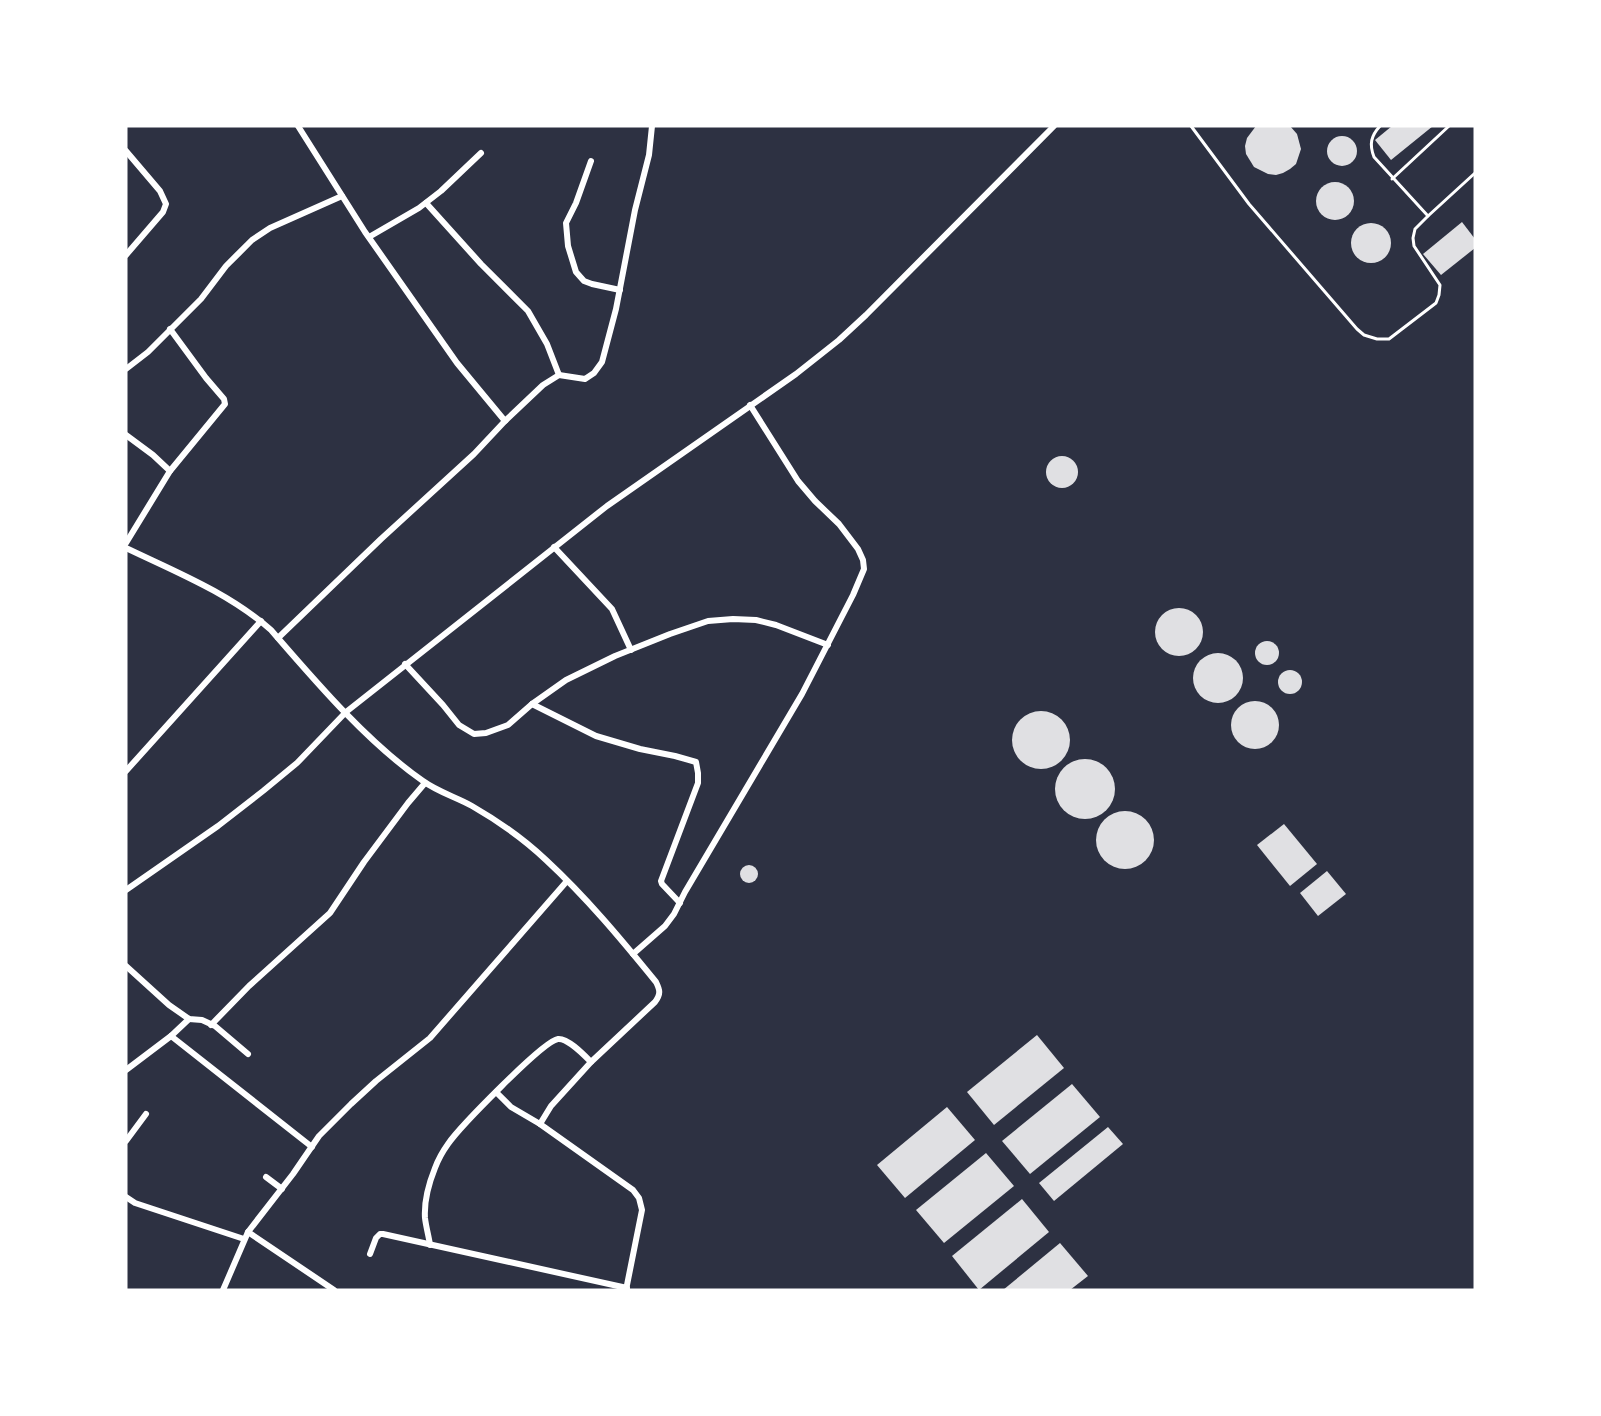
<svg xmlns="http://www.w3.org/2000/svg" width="1601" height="1416" viewBox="0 0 1601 1416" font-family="Ubuntu,sans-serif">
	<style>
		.building { fill: #e0e0e3 }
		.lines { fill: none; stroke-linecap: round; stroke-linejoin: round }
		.service { stroke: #fff; stroke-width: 3 }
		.minor { stroke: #fff; stroke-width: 6 }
	</style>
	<rect width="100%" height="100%" fill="#2d3142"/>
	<g class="building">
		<polygon points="1256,126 1290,126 1297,134 1301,149 1296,164 1290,169 1283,173 1276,175 1268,174 1254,167 1246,154 1245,146 1247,138"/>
		<polygon points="1392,126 1433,126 1391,160 1375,140"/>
		<circle cx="1342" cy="151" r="15"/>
		<circle cx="1335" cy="201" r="19"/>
		<polygon points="1462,222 1475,239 1475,248 1441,275 1423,254"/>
		<circle cx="1371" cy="243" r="20"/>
		<circle cx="1062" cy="472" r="16"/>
		<circle cx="1179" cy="632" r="24"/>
		<circle cx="1267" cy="653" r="12"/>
		<circle cx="1218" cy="678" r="25"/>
		<circle cx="1290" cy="682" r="12"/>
		<circle cx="1255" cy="725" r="24"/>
		<circle cx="1041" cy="740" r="29"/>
		<circle cx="1085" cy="789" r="30"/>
		<circle cx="1125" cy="840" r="29"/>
		<polygon points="1284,824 1317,864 1290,886 1257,845"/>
		<circle cx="749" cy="874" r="9"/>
		<polygon points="1327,871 1346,894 1318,916 1300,893"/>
		<polygon points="1037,1035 1064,1068 994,1125 967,1092"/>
		<polygon points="1072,1084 1100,1117 1030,1174 1002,1141"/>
		<polygon points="947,1107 975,1140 905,1198 877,1165"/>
		<polygon points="1108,1127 1123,1144 1054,1201 1039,1183"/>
		<polygon points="986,1153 1014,1186 944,1243 916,1210"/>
		<polygon points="1022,1199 1049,1232 979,1290 952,1256"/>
		<polygon points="1060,1243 1088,1276 1070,1290 1003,1290"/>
	</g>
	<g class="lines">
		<g class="service">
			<polyline points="1191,126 1249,204 1357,329 1364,335 1377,339 1389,339 1436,303 1439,295 1440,285 1414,246 1413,238 1415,229 1428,216 1475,173"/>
			<path d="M1380,126C1371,136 1369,144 1374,157L1428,216"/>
			<polyline points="1392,179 1449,126"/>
		</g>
		<g class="minor">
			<polyline points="298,126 365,232 457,363 505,421"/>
			<polyline points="126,151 160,191 166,204 163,212 126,255"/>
			<polyline points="591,161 576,203 566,223 568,246 576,272 584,281 592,284 620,290"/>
			<polyline points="426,203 481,264 528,311 547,344 559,375"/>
			<polyline points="369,237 419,208 441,191 481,153"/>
			<polyline points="126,369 148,352 201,299 226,266 252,240 270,228 342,196"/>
			<polyline points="126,435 153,455 170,471"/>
			<polyline points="126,543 170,471 225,404 224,399 206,378 170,329"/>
			<polyline points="554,547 612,609 631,650"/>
			<path d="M126,548C176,572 229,593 271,630C316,682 367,742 423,781C438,792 456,797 472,806C498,821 524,839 546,860C586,897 621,939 656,982C660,990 661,994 655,1002L591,1062L551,1106L540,1124L633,1190L639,1198L642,1210L626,1290"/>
			<polyline points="278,638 381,539 474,454 505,421 543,385 559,375 585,379 594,373 602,362 616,309 635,210 649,155 652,126"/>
			<polyline points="405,664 443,705 459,725 474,734 486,733 508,725 532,704 566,680 615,656 670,634 708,621 733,619 756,620 776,625 828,645"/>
			<polyline points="532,704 596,736 640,749 675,756 696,762 698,773 698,783 661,881 662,884 680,903"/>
			<polyline points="126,771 261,621"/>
			<polyline points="126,890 218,826 263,791 297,763 346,712 607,506 796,374 839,340 866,315 1054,126"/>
			<polyline points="633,954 665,926 674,914 685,892 802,694 853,595 864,569 863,560 858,549 839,524 815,501 798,481 750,405"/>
			<polyline points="126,966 169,1005 189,1019 202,1020 215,1026 248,1054"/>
			<polyline points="211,1025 249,986 330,913 364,862 408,803 425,783"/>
			<polyline points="171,1036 312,1147"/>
			<polyline points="126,1070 171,1036 189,1019"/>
			<polyline points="496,1092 511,1107 540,1124"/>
			<polyline points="126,1141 146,1114"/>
			<polyline points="266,1177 282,1189"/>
			<polyline points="126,1197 135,1203 244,1239"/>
			<polyline points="248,1232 334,1290"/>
			<path d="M430,1245C429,1237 426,1227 425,1218C424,1203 429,1183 435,1168C438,1160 443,1151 448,1144C459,1128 543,1041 558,1039C568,1038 584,1055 591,1062"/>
			<polyline points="370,1254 376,1238 380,1234 383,1234 627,1288"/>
			<polyline points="223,1290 248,1232 293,1174 319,1136 351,1104 376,1081 430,1038 567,881"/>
		</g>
	</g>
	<rect width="1601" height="1416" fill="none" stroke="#ffffff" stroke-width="255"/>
</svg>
